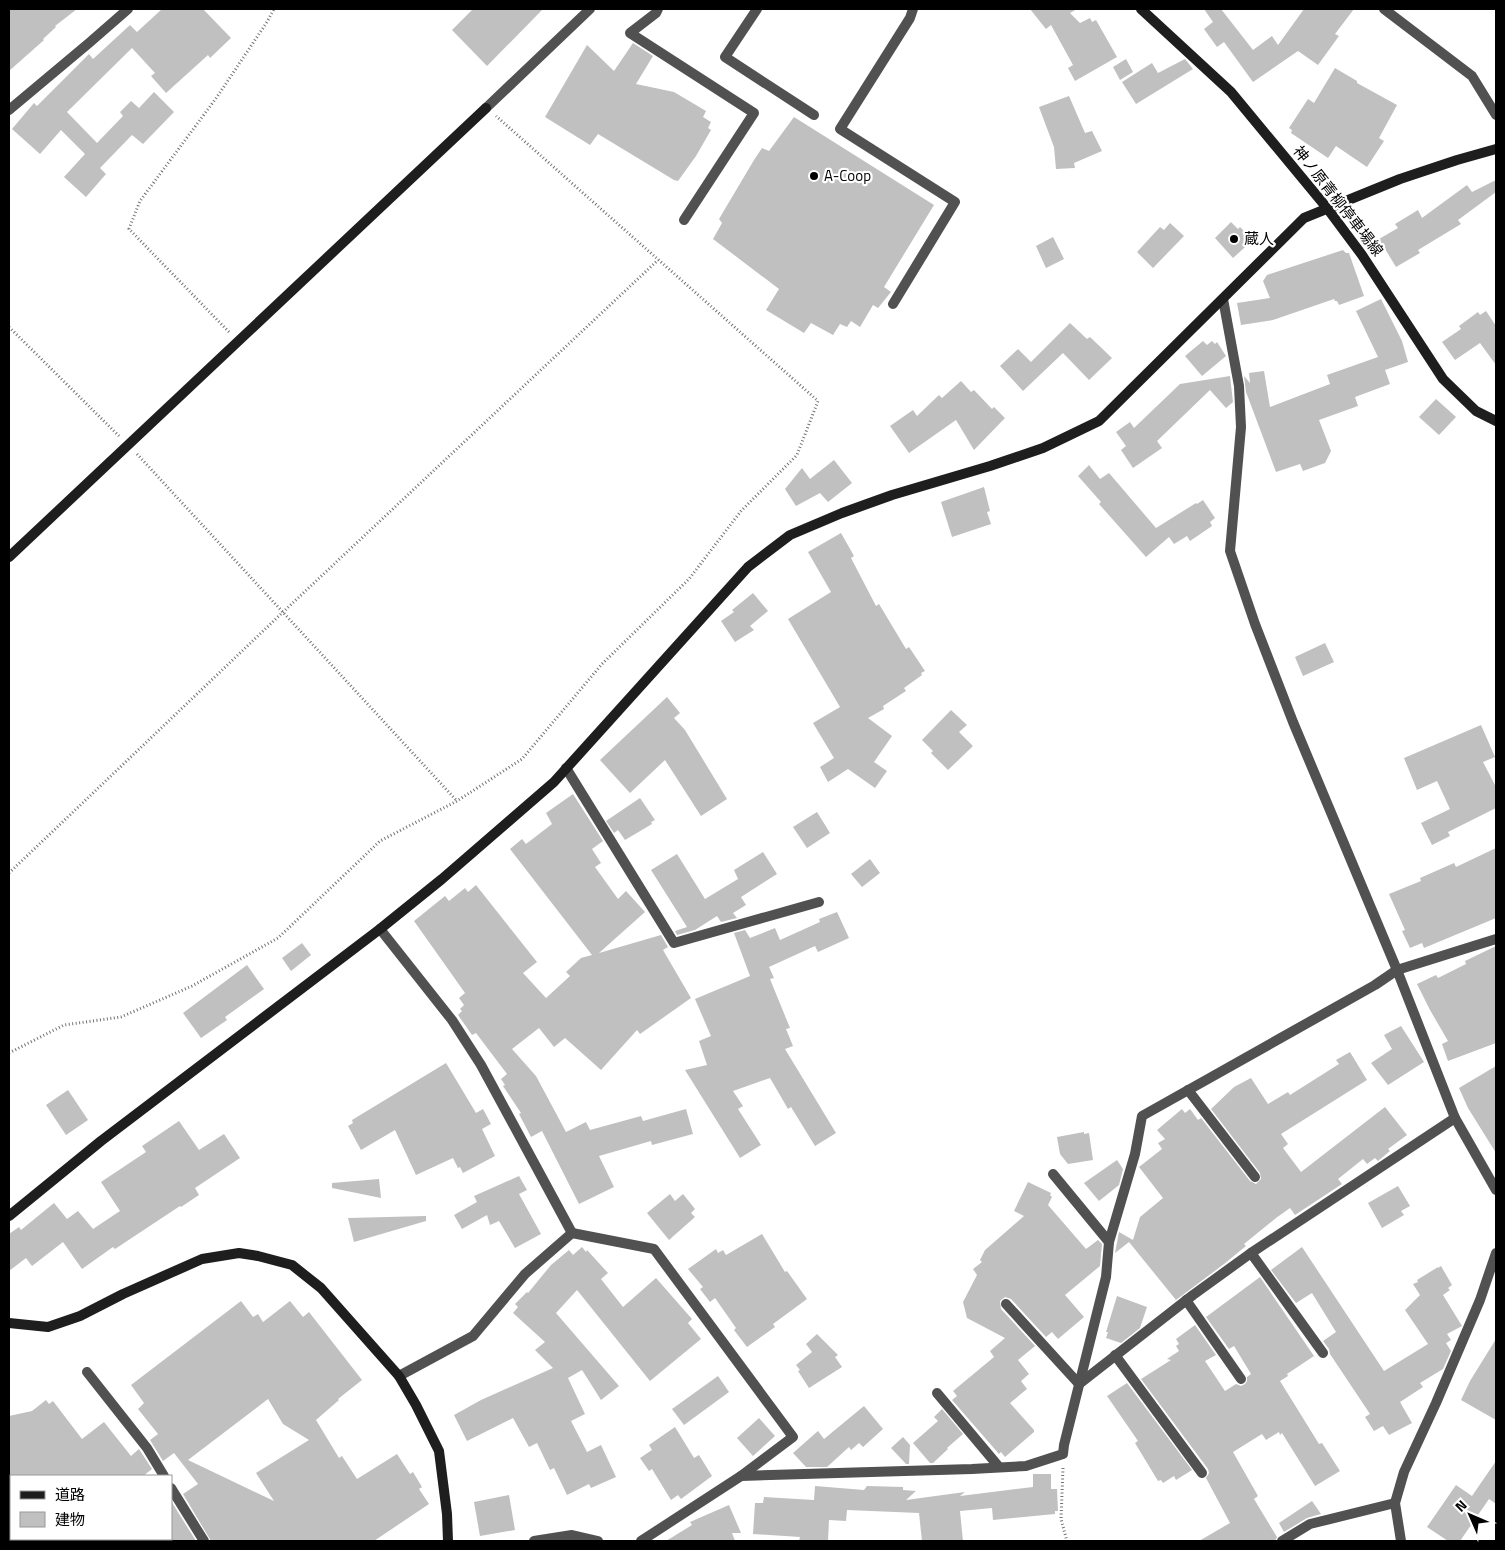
<svg xmlns="http://www.w3.org/2000/svg" width="1505" height="1550" viewBox="0 0 1505 1550" font-family="'Titillium Web','Noto Sans JP',sans-serif">
	<style>
		.building { fill: #c0c0c0; fill-rule: evenodd }
		.lines { fill: none; stroke-linecap: round; stroke-linejoin: round }
		.path { stroke: #737373; stroke-width: 3; stroke-dasharray: 1 2.5; stroke-linecap: butt }
		.lane { stroke: #515151; stroke-width: 10 }
		.street { stroke: #515151; stroke-width: 10 }
		.secondary { stroke: #1e1e1e; stroke-width: 10 }
		.poi-dot { fill: #000; stroke: #fff; stroke-width: 2 }
		.labels { text-anchor: middle; stroke-width: 4.5; stroke-linejoin: round; paint-order: stroke }
		.poi-label { font-size: 15px; fill: #000; stroke: #fff; text-anchor: start }
		.street-label { font-size: 15px; fill: #000; stroke: #fff }
	</style>
	<rect width="100%" height="100%" fill="#fff"/>
	<g class="building">
		<polygon points="9,9 77,9 55,26 56,27 43,39 44,40 9,71"/>
		<polygon points="162,9 203,9 231,38 210,58 208,55 166,93 151,76 155,73 132,48 67,112 97,143 123,116 120,112 131,101 139,108 154,92 174,112 143,144 132,135 100,168 106,174 86,197 64,177 85,154 61,130 40,154 12,129 34,103 37,106 89,54 93,59 130,25 137,32"/>
		<polygon points="473,9 543,9 487,66 452,30"/>
		<polygon points="1030,9 1077,9 1070,13 1080,23 1090,18 1092,22 1096,20 1117,57 1075,81 1068,68 1073,65 1051,25 1046,29"/>
		<polygon points="1204,9 1221,9 1253,50 1272,36 1278,45 1304,9 1354,9 1335,34 1339,36 1318,65 1298,51 1253,82 1224,42 1217,47 1204,29 1213,22"/>
		<polygon points="633,43 653,56 636,84 674,92 706,111 703,117 711,122 708,128 711,130 696,156 678,181 674,180 598,134 590,145 545,117 587,45 614,71"/>
		<polygon points="1126,59 1133,72 1120,80 1113,67"/>
		<polygon points="1185,59 1193,69 1136,104 1122,82 1152,63 1158,73"/>
		<polygon points="1335,68 1357,81 1357,83 1397,105 1379,138 1384,141 1367,167 1336,146 1328,158 1291,133 1292,130 1289,128 1308,99 1314,103"/>
		<polygon points="1069,96 1085,133 1092,131 1102,151 1074,163 1075,168 1056,169 1054,147 1039,107"/>
		<polygon points="794,117 934,205 884,287 891,292 878,308 873,305 860,327 851,321 847,327 840,324 833,335 811,323 804,333 766,310 779,289 713,239 722,223 719,219 754,160 762,148 769,151"/>
		<polygon points="1496,180 1496,192 1458,220 1461,224 1418,250 1420,253 1396,267 1379,239 1398,228 1395,224 1418,210 1422,218 1467,185 1472,192"/>
		<polygon points="1231,222 1238,229 1240,227 1253,240 1233,258 1215,238"/>
		<polygon points="1170,223 1184,236 1153,268 1137,252 1160,227 1164,230"/>
		<polygon points="1053,237 1064,259 1046,268 1036,246"/>
		<polygon points="1343,250 1346,253 1349,253 1364,296 1339,305 1337,301 1335,301 1334,299 1273,320 1241,325 1237,303 1270,298 1263,281 1267,275"/>
		<polygon points="1381,299 1402,341 1408,362 1385,370 1390,384 1355,397 1358,406 1319,420 1331,451 1325,463 1303,471 1300,464 1276,472 1246,392 1244,376 1250,383 1249,373 1264,371 1270,407 1330,384 1327,375 1378,357 1356,311"/>
		<polygon points="1486,311 1496,326 1496,365 1480,343 1455,360 1442,342 1461,329 1459,326 1478,312 1480,315"/>
		<polygon points="1070,323 1087,339 1090,337 1112,358 1089,380 1063,353 1023,391 1000,366 1018,349 1031,362"/>
		<polygon points="1203,341 1207,345 1212,341 1215,344 1217,342 1226,356 1202,376 1185,356"/>
		<polygon points="1230,376 1233,402 1226,408 1210,390 1157,441 1162,448 1133,468 1121,450 1126,446 1116,432 1130,422 1134,428 1180,384"/>
		<polygon points="961,381 971,392 974,390 992,409 994,407 1005,418 974,450 956,420 909,453 890,426 913,410 917,416 939,395 942,398"/>
		<polygon points="1436,399 1456,417 1439,435 1419,417"/>
		<polygon points="834,460 852,483 828,502 820,493 796,506 785,489 802,468 810,479"/>
		<polygon points="1089,465 1100,479 1109,473 1156,528 1196,503 1197,504 1203,500 1215,518 1210,522 1212,526 1190,541 1187,536 1174,544 1169,537 1146,557 1099,504 1101,502 1078,476"/>
		<polygon points="984,487 990,511 987,512 991,524 952,537 941,502"/>
		<polygon points="841,533 854,556 851,558 876,606 879,604 906,649 909,647 925,671 921,673 922,675 904,688 906,691 883,706 884,709 868,718 892,736 874,762 887,771 875,788 848,769 828,782 820,767 834,758 813,723 840,707 788,619 831,592 808,552"/>
		<polygon points="753,593 768,611 750,626 754,630 735,642 721,621 734,612 732,610"/>
		<polygon points="1325,643 1334,662 1303,676 1295,657"/>
		<polygon points="667,697 680,713 674,718 685,730 727,799 701,816 665,760 630,793 600,760"/>
		<polygon points="951,710 967,725 959,732 973,746 948,770 931,753 933,751 922,740"/>
		<polygon points="1481,725 1495,757 1483,762 1496,787 1496,808 1448,832 1450,836 1432,845 1421,823 1450,809 1437,781 1417,790 1404,758"/>
		<polygon points="573,794 603,841 592,849 601,863 595,867 618,899 626,891 645,912 599,953 661,935 668,947 663,950 691,998 640,1034 637,1030 601,1070 565,1038 554,1047 539,1028 512,1049 536,1076 566,1132 586,1122 590,1130 641,1116 643,1121 686,1109 693,1134 652,1145 651,1141 599,1156 614,1187 579,1204 542,1131 531,1137 519,1114 521,1113 503,1086 505,1085 501,1079 507,1074 476,1033 472,1035 458,1015 462,1011 460,1009 464,1005 459,998 465,993 414,921 445,896 449,901 465,888 468,892 476,885 537,962 523,973 546,998 570,976 566,972 581,958 592,955 510,849 522,839 526,844 552,824 546,813"/>
		<polygon points="640,798 655,820 651,822 652,824 625,840 618,830 614,833 606,821"/>
		<polygon points="817,812 830,833 807,848 793,827"/>
		<polygon points="1496,848 1496,918 1424,948 1422,943 1410,948 1402,931 1405,930 1389,894 1421,881 1420,878 1454,863 1456,867"/>
		<polygon points="763,852 777,874 741,897 746,905 733,913 737,918 721,922 717,916 695,930 677,935 675,931 687,927 651,870 677,854 705,899 738,879 734,870"/>
		<polygon points="870,859 880,873 862,887 851,874"/>
		<polygon points="837,912 849,938 818,952 815,946 769,967 774,978 770,979 790,1028 786,1029 793,1046 785,1049 836,1133 815,1146 791,1107 788,1109 770,1078 733,1091 743,1106 738,1109 761,1145 740,1158 685,1070 707,1065 699,1041 711,1036 695,999 750,976 734,933 745,930 750,938 775,928 780,940 820,922 819,919"/>
		<polygon points="302,943 311,955 291,971 282,958"/>
		<polygon points="1496,946 1496,1043 1448,1061 1442,1044 1448,1041 1430,1010 1417,984 1436,975 1438,978 1466,964 1465,961"/>
		<polygon points="247,965 264,989 225,1017 227,1020 201,1038 183,1013"/>
		<polygon points="1401,1026 1424,1062 1388,1085 1371,1063 1392,1049 1384,1035"/>
		<polygon points="1350,1052 1367,1080 1281,1134 1288,1144 1283,1148 1301,1172 1385,1107 1407,1135 1388,1149 1390,1151 1378,1161 1375,1158 1367,1164 1363,1159 1338,1179 1342,1184 1295,1215 1290,1208 1276,1218 1244,1244 1246,1246 1224,1264 1176,1300 1129,1242 1115,1253 1119,1232 1133,1240 1140,1217 1163,1198 1139,1167 1162,1149 1158,1143 1165,1139 1157,1130 1182,1109 1185,1113 1190,1109 1198,1120 1201,1118 1250,1181 1256,1184 1261,1179 1260,1173 1211,1109 1234,1087 1251,1078 1268,1104 1288,1092 1290,1095 1339,1064 1336,1060"/>
		<polygon points="446,1063 476,1113 483,1109 491,1124 482,1129 495,1156 463,1173 460,1167 458,1168 453,1158 416,1175 395,1130 361,1150 348,1126 353,1123 352,1120"/>
		<polygon points="1496,1066 1496,1153 1468,1108 1459,1088"/>
		<polygon points="68,1090 88,1120 66,1135 46,1105"/>
		<polygon points="179,1121 199,1150 224,1134 240,1158 195,1188 199,1195 181,1207 180,1206 115,1249 113,1247 82,1269 63,1242 32,1266 26,1258 9,1271 9,1234 19,1227 21,1230 54,1203 67,1219 78,1211 93,1229 120,1211 101,1182 146,1152 142,1146"/>
		<polygon points="1084,1132 1084,1134 1089,1133 1093,1160 1068,1164 1060,1154 1057,1137"/>
		<polygon points="1117,1160 1123,1169 1119,1185 1099,1201 1084,1183"/>
		<polygon points="519,1176 527,1190 519,1194 541,1234 515,1248 499,1221 490,1225 487,1215 462,1229 454,1215 477,1202 474,1196"/>
		<polygon points="379,1179 381,1198 332,1188 332,1183"/>
		<polygon points="1028,1182 1051,1193 1050,1195 1052,1197 1048,1205 1086,1249 1098,1240 1102,1244 1100,1266 1065,1295 1084,1317 1058,1339 1052,1332 1046,1337 1011,1299 1005,1297 1000,1301 1001,1309 1035,1346 1018,1360 1029,1374 1021,1381 1027,1389 1010,1403 1034,1430 1034,1432 1005,1457 1001,1452 999,1454 952,1400 957,1396 953,1391 994,1357 990,1351 1005,1338 967,1318 963,1302 977,1275 973,1269 982,1262 980,1260 985,1250 1024,1216 1014,1211"/>
		<polygon points="1398,1186 1410,1206 1401,1211 1404,1215 1382,1228 1368,1203"/>
		<polygon points="670,1194 675,1201 683,1194 695,1209 691,1213 695,1217 669,1240 647,1213"/>
		<polygon points="426,1216 426,1221 354,1242 348,1218"/>
		<polygon points="762,1234 785,1272 787,1271 807,1299 773,1324 775,1327 747,1347 734,1330 736,1328 715,1298 710,1302 700,1289 703,1287 688,1269 716,1249 718,1253 723,1250 726,1255"/>
		<polygon points="582,1247 586,1252 587,1250 608,1273 601,1279 623,1307 656,1278 692,1319 688,1323 701,1339 650,1381 577,1290 556,1313 619,1386 601,1400 582,1370 568,1378 585,1414 571,1421 587,1452 601,1445 616,1477 591,1488 589,1484 567,1495 554,1468 550,1470 537,1443 529,1447 513,1418 467,1441 454,1415 481,1400 553,1368 535,1350 545,1342 513,1313 518,1307 515,1304 527,1292 528,1293 551,1265 569,1250 573,1255"/>
		<polygon points="1302,1247 1384,1371 1428,1344 1405,1310 1420,1295 1413,1284 1418,1282 1417,1280 1438,1267 1438,1268 1441,1266 1452,1285 1448,1288 1450,1290 1443,1295 1462,1326 1447,1334 1451,1340 1446,1343 1451,1351 1443,1369 1420,1383 1423,1387 1400,1402 1412,1423 1389,1435 1383,1426 1374,1431 1365,1417 1370,1414 1330,1354 1329,1349 1323,1341 1336,1332 1312,1293 1296,1303 1271,1270"/>
		<polygon points="1260,1277 1314,1356 1287,1374 1288,1376 1280,1381 1319,1444 1322,1443 1340,1471 1315,1486 1282,1433 1280,1435 1279,1432 1266,1440 1262,1434 1233,1452 1258,1496 1254,1499 1277,1537 1275,1541 1199,1541 1230,1523 1206,1478 1209,1473 1208,1469 1141,1379 1171,1360 1167,1359 1179,1351 1176,1346 1179,1344 1176,1339 1195,1325 1216,1355 1205,1361 1225,1391 1236,1384 1241,1386 1245,1384 1247,1381 1247,1377 1251,1374 1234,1346 1229,1349 1206,1317"/>
		<polygon points="1117,1296 1147,1307 1140,1328 1121,1343 1106,1338 1108,1332 1106,1332"/>
		<path d="M241,1301L253,1317L258,1314L263,1322L290,1301L303,1317L309,1312L362,1380L338,1399L339,1400L316,1420L339,1458L342,1456L357,1479L397,1454L410,1474L413,1472L422,1487L419,1489L429,1504L374,1541H211L183,1494L198,1484L174,1453L163,1461L150,1440L158,1434L138,1409L144,1403L131,1385ZM268,1399L283,1424L309,1440L256,1473L274,1501L188,1460Z"/>
		<polygon points="817,1334 838,1355 835,1357 842,1367 809,1388 798,1371 800,1370 796,1365 812,1352 806,1344"/>
		<polygon points="1496,1339 1496,1420 1461,1400 1470,1381"/>
		<polygon points="718,1376 729,1392 684,1425 672,1409"/>
		<polygon points="1127,1383 1192,1470 1176,1480 1174,1476 1163,1483 1161,1480 1158,1481 1135,1443 1138,1441 1107,1396"/>
		<polygon points="46,1400 49,1404 53,1401 82,1439 104,1422 131,1456 139,1449 152,1469 143,1476 9,1476 9,1416 32,1411"/>
		<polygon points="864,1406 883,1429 863,1447 859,1443 851,1450 849,1447 827,1467 806,1467 793,1453 818,1431 824,1439"/>
		<polygon points="942,1409 963,1434 947,1448 948,1449 933,1463 930,1463 913,1443 938,1421 934,1417"/>
		<polygon points="759,1418 775,1436 753,1456 737,1438"/>
		<polygon points="675,1427 694,1458 699,1455 712,1476 681,1499 678,1495 671,1500 652,1469 649,1471 640,1458 652,1450 649,1445"/>
		<polygon points="903,1437 910,1445 909,1464 906,1464 891,1448"/>
		<polygon points="1496,1461 1496,1504 1489,1499 1460,1541 1448,1541 1427,1527 1456,1485 1472,1496"/>
		<polygon points="1033,1474 1051,1474 1051,1489 1057,1489 1058,1511 1055,1511 1055,1514 993,1520 992,1508 960,1511 963,1541 922,1541 919,1513 847,1510 846,1521 829,1520 828,1541 799,1541 800,1537 753,1534 755,1503 763,1503 764,1497 814,1500 815,1486 864,1490 867,1486 903,1487 903,1490 916,1491 906,1500 965,1492 960,1496 1033,1487"/>
		<polygon points="509,1495 515,1530 480,1536 474,1502"/>
		<polygon points="1312,1501 1321,1514 1307,1518 1284,1532 1279,1523"/>
		<polygon points="171,1502 171,1501 196,1541 171,1541"/>
		<polygon points="729,1505 741,1533 732,1533 735,1541 666,1541 692,1525 690,1522"/>
	</g>
	<g class="lines">
		<g class="path">
			<polyline points="9,327 119,436"/>
			<polyline points="229,332 129,229 140,201 217,97 267,22 274,9"/>
			<polyline points="137,454 457,801"/>
			<polyline points="9,873 282,613 658,260"/>
			<polyline points="9,1053 64,1025 121,1017 192,986 278,938 380,841 457,801 522,759 602,664 689,579 741,511 797,455 818,401 496,116"/>
			<polyline points="1063,1468 1061,1519 1067,1541"/>
		</g>
		<g class="lane">
			<polyline points="658,9 656,13 630,33 754,113 684,220"/>
			<polyline points="757,9 725,57 814,115"/>
			<polyline points="893,304 955,202 840,129 910,18 913,9"/>
			<polyline points="87,1372 147,1448 164,1476"/>
			<polyline points="171,1488 204,1541"/>
		</g>
		<g class="street">
			<polyline points="1384,9 1472,76 1496,115"/>
			<polyline points="486,108 590,9"/>
			<polyline points="9,110 89,43 128,9"/>
			<polyline points="1223,299 1239,386 1241,427 1230,551 1255,624 1293,722 1397,970 1455,1118 1496,1190"/>
			<polyline points="566,768 674,943 819,902"/>
			<polyline points="380,929 452,1020 481,1065 572,1233"/>
			<polyline points="1188,1090 1255,1177"/>
			<polyline points="1053,1174 1109,1242"/>
			<polyline points="572,1233 654,1249 793,1437 741,1476 641,1541"/>
			<polyline points="1251,1253 1323,1353"/>
			<polyline points="1186,1300 1241,1379"/>
			<polyline points="1006,1304 1079,1384"/>
			<polyline points="1115,1355 1202,1473"/>
			<polyline points="399,1376 473,1336 525,1274 572,1233"/>
			<polyline points="1079,1384 1193,1295 1251,1253 1455,1118"/>
			<polyline points="937,1393 999,1467"/>
			<polyline points="741,1476 972,1469 1026,1466 1063,1454 1064,1445 1106,1277 1109,1242 1135,1154 1142,1116 1375,985 1397,970 1496,939"/>
			<polyline points="534,1541 572,1535 598,1541"/>
			<polyline points="1282,1541 1310,1524 1395,1503"/>
			<polyline points="1401,1541 1395,1503 1404,1472 1436,1403 1480,1300 1496,1253"/>
		</g>
		<g class="secondary">
			<polyline points="1141,9 1231,92 1327,208 1362,255 1443,379 1476,411 1496,421"/>
			<polyline points="9,557 486,108"/>
			<polyline points="9,1216 101,1141 380,929 442,879 554,782 748,567 790,535 842,513 892,495 990,466 1043,448 1099,421 1304,218 1400,179 1457,160 1496,149"/>
			<polyline points="9,1323 48,1327 80,1316 123,1294 202,1259 239,1253 258,1256 292,1265 321,1288 399,1376 416,1405 439,1451 447,1514 448,1541"/>
		</g>
	</g>
	<g class="poi-dot">
		<circle cx="814" cy="176" r="5"/>
		<circle cx="1234" cy="239" r="5"/>
	</g>
	<g class="labels">
		<g class="poi-label">
			<text x="824" y="181">A-Coop</text>
			<text x="1244" y="244">蔵人</text>
		</g>
		<g class="street-label">
			<text transform="translate(1338 201) rotate(52)" y="5">神ノ原青柳停車場線</text>
		</g>
	</g>
	<rect width="1505" height="1550" fill="none" stroke="#000000" stroke-width="20"/>
	<rect x="10" y="1475" width="162" height="65" fill="#ffffff" stroke="#999999"/>
	<rect x="20" y="1491" width="25" height="8" fill="#1e1e1e" stroke="#999999"/>
	<text x="55" y="1500" font-size="15" fill="#000000">道路</text>
	<rect x="20" y="1512" width="25" height="15" fill="#c0c0c0" stroke="#999999"/>
	<text x="55" y="1525" font-size="15" fill="#000000">建物</text>
	<g transform="translate(1470 1515) rotate(315)" stroke="#ffffff" stroke-width="4" paint-order="stroke">
	<path d="M0-4L9 19L0 12L-9 19Z" fill="#000000"/>
	<text y="-8" font-size="14" font-weight="bold" text-anchor="middle" fill="#000000">N</text>
	</g>
</svg>
